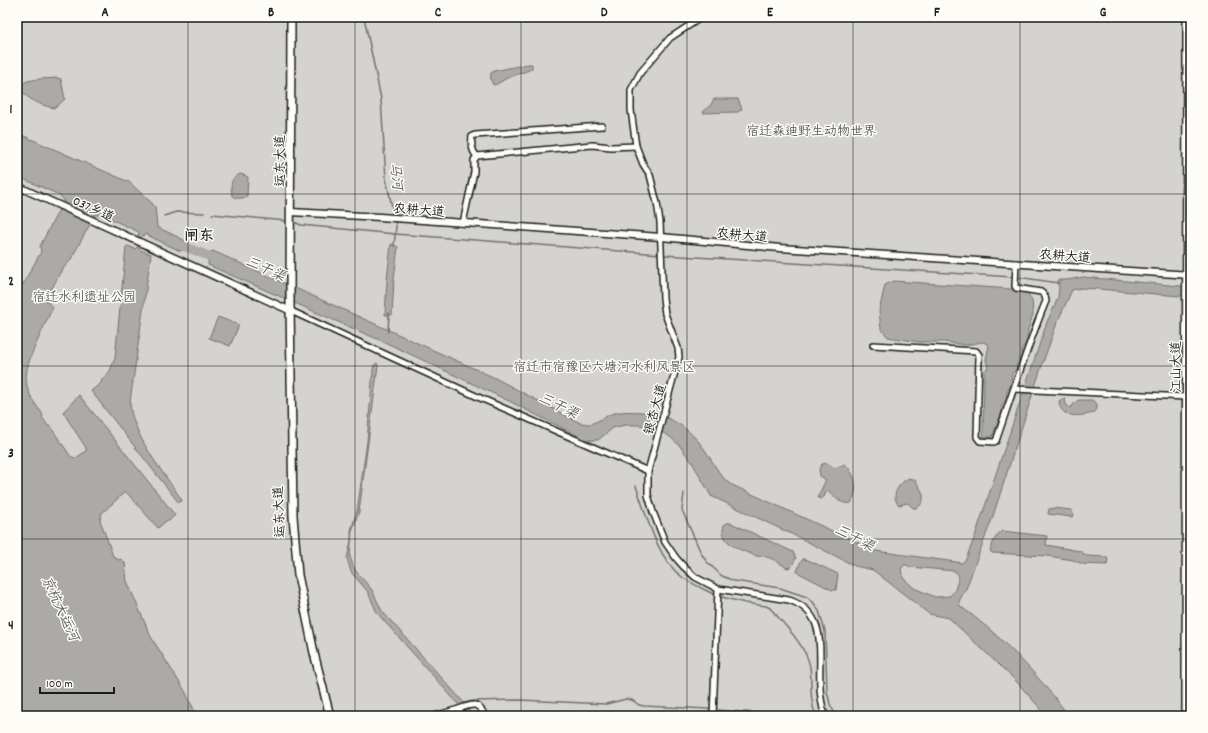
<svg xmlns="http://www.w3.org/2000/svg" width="1208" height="733" viewBox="0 0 1208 733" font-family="Dekko,'LXGW WenKai TC',sans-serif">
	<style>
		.green { fill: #d4d3cf; stroke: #787876 }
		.water { fill: #abaaa6; stroke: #72716f; fill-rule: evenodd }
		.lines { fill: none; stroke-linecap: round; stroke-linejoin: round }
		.stream { stroke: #72716f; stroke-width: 1.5 }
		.river { stroke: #abaaa6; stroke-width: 9 }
		.minor-casing { stroke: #1c1c1c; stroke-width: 8 }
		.tertiary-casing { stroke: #1c1c1c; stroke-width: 9 }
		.secondary-casing { stroke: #1c1c1c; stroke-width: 10 }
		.minor { stroke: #fdfcf7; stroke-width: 5 }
		.tertiary { stroke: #fdfcf7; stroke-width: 6 }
		.secondary { stroke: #fdfcf7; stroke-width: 7 }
		.grid { fill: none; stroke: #1c1c1c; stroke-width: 1; stroke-opacity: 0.55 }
		.labels { text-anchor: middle; stroke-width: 3; stroke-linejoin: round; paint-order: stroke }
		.park-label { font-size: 13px; fill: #5c5c5b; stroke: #fdfcf7 }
		.street-label { font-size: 13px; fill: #1c1c1c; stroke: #fdfcf7 }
		.water-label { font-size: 14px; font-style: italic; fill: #5c5c5a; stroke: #fdfcf7 }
		.quarter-label { font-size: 15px; font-weight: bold; fill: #1c1c1c; stroke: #fdfcf7 }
		.neatline { fill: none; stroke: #1c1c1c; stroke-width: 1.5 }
		.grid-label { font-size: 13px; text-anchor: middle; font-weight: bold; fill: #1c1c1c }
	</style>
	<rect width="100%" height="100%" fill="#f4f3ee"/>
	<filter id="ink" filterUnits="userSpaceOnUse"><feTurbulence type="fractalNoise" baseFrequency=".025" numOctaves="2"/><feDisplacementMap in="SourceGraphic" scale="8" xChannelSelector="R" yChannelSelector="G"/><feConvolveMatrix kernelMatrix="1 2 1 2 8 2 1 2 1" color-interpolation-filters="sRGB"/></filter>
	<g filter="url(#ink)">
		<polygon class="green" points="17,17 1191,17 1191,635 1184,635 1183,716 17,716"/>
		<g class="water">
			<path d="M528,64H532V69L507,78L497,84L493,85C491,81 490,77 491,73L494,71Z"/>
			<path d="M57,78L61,79L65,99L55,108C44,107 20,97 20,85C28,78 46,79 57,78Z"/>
			<polygon points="714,99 738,99 742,109 738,112 703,113 704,110 710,106"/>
			<path d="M17,133L129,182L155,206L157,227L184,240L185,244L188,247L186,249L180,251L145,234L141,238L138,236L139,232L102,215H95L70,261L61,271L47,298V302L53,307C47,319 42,331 36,344C23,373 21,387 42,413V414L43,416L42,417L48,426H50L71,457L76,458L86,451V448L63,412L79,395L175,515L169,521H166L158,528L127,493L125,492L102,513L100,520L113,556L119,560L121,559L125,563L127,581L151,637L185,691L197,716H17V288L23,284L37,259L41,252L40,246L64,200L59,195L17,176Z"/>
			<path d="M241,174L248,177L247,196C242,199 237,199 232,196C231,187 229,177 241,174Z"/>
			<polygon points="391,244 398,247 394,278 392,315 385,315 387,280"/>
			<path d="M128,246L135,249L138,246H139L140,250L151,254L130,402C131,434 164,473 182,500L179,503L91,391L102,382L101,381L110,371L115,358L126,247Z"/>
			<path d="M202,250L208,253L213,251L493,377L580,423C583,423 586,424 589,424C598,423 609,412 620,412C657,409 684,420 705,450C713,462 719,475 730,484L876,551L956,562L962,563L966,559L975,536L1047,322L1058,298L1059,286L1057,284L1058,280H1067L1083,277L1191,287V297L1098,289L1081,288L1072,290L1057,323L1042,365L992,519L975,564L966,589L959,601L960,606C1002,636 1038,675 1069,716H1047L1016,681L949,618L929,614L873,570L855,566L800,538L711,496L692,462L679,445L669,436L654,428L638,425H625L613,428L598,440H586L511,402L393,346L208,265C209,259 205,257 200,254ZM904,565H907L910,567L955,571L959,576L955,590L950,596L935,597L914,588L903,578L901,569Z"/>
			<polygon points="894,281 1012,289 1017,292 1026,291 1032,300 1033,314 1028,330 1027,341 1022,349 1021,357 1017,363 1016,370 1012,374 1011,384 1007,392 1006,401 1002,404 1002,412 992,437 983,437 984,372 988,367 986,360 989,345 983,342 965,345 944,342 920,342 888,337 881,329 879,311 885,285"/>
			<polygon points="218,317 239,325 230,346 209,338"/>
			<polygon points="377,363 378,366 359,512 352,531 350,557 355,570 372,590 382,611 467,706 471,716 463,716 459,705 377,613 368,592 351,572 347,558 351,541 351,530 357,511 367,441 373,370 374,365"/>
			<path d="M1062,399H1065L1066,404L1070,408L1078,400H1092L1097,404V409L1094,413C1081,416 1060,420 1059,401Z"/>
			<path d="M827,463L835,468L845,464C856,475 859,490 851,503C842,506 835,496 828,491L826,492L824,497L820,499L818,498V496L825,482V479L820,476L819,469L822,464Z"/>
			<path d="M909,478L915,480C921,489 929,500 917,508H913L908,503L899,505C889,496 900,482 909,478Z"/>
			<polygon points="1054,508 1071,510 1074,516 1071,517 1048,514 1049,509"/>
			<path d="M727,523H731L793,552L796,558L791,567L787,568C781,564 774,559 767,557C764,556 761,557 757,556C743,551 718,544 724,525Z"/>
			<path d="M1002,531L1047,536L1046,545L1080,551L1087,556L1106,557L1108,559L1107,565L1082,564L1073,560L1048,556L992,553L990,551C993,543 995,535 1002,531Z"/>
			<polygon points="803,559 808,560 838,574 836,590 832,590 797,572 800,563"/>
		</g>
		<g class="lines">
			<g class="stream">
				<polyline points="364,17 381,99 386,179 394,216"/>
				<polyline points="212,214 287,221"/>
				<polyline points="164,216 176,212 204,213"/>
				<polyline points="294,222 301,225 395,234 660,254"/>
				<polyline points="394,246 396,226 395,220"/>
				<polyline points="664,255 1013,277"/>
				<polyline points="1017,277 1059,283"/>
				<polyline points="388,332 389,313"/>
				<path d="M636,486C646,514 657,559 682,577C692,584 704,589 715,595"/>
				<polyline points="684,493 682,510 701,553 707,562 722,576 734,581 780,588 807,597 813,602 819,611 825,631 827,691 830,704 836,716"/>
				<path d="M722,597L745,603L766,606L770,608C783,623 807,647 810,667C812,684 809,699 816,716"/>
				<polyline points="464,703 473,701 520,700 606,704 626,699 632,700 639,705 644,706 709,709"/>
				<polyline points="718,710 797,716"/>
			</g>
			<polyline class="river" points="176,243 211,257"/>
			<defs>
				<g id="minor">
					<path d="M702,17L670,38L640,73L631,90V110L636,146L643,164L650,175L657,203L660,222L663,298L665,314L678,348L679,357L648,471V495L653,512L665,542L676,558L684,567L695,577L718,589L789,600C829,613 818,653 820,685C820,696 822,706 825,716"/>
					<path d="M477,156C472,152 471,143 472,136L475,135L602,126"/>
					<polyline points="463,223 474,172 474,160 477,156 592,145 611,147 636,146"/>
					<polyline points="291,311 478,397 648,471"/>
					<path d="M873,345L976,351L979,355L977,437L980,441L994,442L996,441C1012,394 1027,347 1046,301L1045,296L1041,292L1016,288L1015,286L1016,263"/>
					<polyline points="1014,389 1187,397"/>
					<path d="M459,709C472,704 478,701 485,716"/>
					<polyline points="434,716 459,709 462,716"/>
					<polyline points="713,716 718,589"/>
				</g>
				<g id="tertiary">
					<polyline points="17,186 291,311"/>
					<polyline points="291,212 380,217 661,237 780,248 1191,275"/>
				</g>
				<g id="secondary">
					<polyline points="291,17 290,304 293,516 298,575 314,653 330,716"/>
					<polyline points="1186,716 1187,17"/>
				</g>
			</defs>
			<use href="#minor" class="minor-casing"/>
			<use href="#tertiary" class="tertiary-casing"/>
			<use href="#secondary" class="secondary-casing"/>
			<use href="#minor" class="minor"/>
			<use href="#tertiary" class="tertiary"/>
			<use href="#secondary" class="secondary"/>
		</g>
	</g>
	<path class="grid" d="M188,17V716M355,17V716M521,17V716M687,17V716M853,17V716M1020,17V716M17,194H1191M17,366H1191M17,539H1191"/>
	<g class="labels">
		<g class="park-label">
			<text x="811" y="135">宿迁森迪野生动物世界</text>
			<text x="84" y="301">宿迁水利遗址公园</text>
			<text x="604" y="371">宿迁市宿豫区六塘河水利风景区</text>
		</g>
		<g class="street-label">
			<text transform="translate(279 161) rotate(-90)" y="5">运东大道</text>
			<text transform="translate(94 208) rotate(25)" y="5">037乡道</text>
			<text transform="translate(419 209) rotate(4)" y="5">农耕大道</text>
			<text transform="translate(742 234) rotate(5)" y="5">农耕大道</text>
			<text transform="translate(1065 255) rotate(4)" y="5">农耕大道</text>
			<text transform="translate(1175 367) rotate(-90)" y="5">江山大道</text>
			<text transform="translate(654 409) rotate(-75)" y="5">银杏大道</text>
			<text transform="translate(278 512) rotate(-92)" y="5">运东大道</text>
		</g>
		<g class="water-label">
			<text transform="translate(397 176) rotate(83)" y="5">马河</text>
			<text transform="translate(266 268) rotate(24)" y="5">三干渠</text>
			<text transform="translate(559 405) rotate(26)" y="5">三干渠</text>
			<text transform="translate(855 537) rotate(27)" y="5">三干渠</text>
			<text transform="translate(61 608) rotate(65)" y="5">京杭大运河</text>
		</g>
		<g class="quarter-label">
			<text x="199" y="240">闸东</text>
		</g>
	</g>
	<rect width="1208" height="733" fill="none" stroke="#fdfcf7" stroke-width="44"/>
	<path d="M40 687v6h74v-6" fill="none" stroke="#1c1c1c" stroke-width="2"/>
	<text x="46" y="687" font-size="12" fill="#1c1c1c" stroke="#fdfcf7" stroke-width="3" paint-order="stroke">100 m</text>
	<rect x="22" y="22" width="1164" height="689" class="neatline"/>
	<g class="grid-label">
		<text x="105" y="16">A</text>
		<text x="271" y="16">B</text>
		<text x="438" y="16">C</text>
		<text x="604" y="16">D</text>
		<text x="770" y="16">E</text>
		<text x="937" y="16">F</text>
		<text x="1103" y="16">G</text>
		<text x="11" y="113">1</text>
		<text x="11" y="285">2</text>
		<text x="11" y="457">3</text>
		<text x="11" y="629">4</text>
	</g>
</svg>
